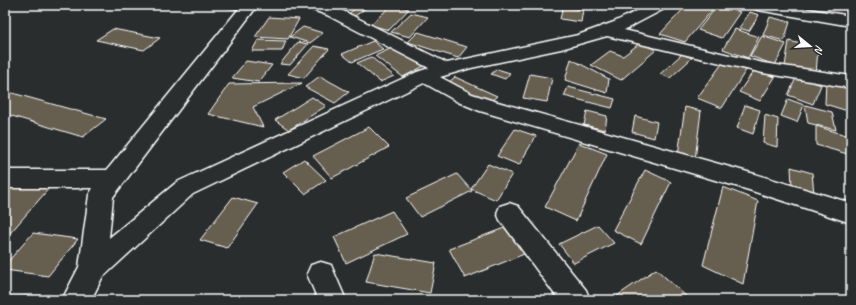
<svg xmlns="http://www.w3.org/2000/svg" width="856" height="305" viewBox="0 0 856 305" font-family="Caveat,sans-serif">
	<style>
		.building { fill: #665f4f; stroke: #fff }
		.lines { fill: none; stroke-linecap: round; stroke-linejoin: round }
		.minor-casing { stroke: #fff; stroke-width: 3 }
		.minor { fill: #2a2d2e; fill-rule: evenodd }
	</style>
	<rect width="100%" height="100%" fill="#2a2d2e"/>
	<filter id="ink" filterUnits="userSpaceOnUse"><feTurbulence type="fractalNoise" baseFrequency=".025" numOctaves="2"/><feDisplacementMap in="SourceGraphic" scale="8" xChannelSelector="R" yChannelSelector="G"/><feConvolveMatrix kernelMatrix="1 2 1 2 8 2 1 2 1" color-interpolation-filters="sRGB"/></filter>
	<g filter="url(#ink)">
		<g class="building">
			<polygon points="213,5 245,5 239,10"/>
			<polygon points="360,5 370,5 355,16 348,14"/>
			<polygon points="392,5 409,9 389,30 370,25"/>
			<polygon points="687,5 700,5 713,9 685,42 660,34"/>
			<polygon points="718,5 740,12 722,38 698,30"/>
			<polygon points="563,7 583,10 581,22 560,19"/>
			<polygon points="750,12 759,15 749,31 739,28"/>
			<polygon points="411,13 428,17 410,37 391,32"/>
			<polygon points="269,17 299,19 288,39 255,37"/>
			<polygon points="770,17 790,22 784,41 763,35"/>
			<polygon points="303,27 323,33 310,43 290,37"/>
			<polygon points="113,29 160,38 144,50 96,40"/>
			<polygon points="735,29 759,37 748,58 723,49"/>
			<polygon points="418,32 467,47 458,58 408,42"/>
			<polygon points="762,36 786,44 775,65 750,56"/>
			<polygon points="258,40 286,41 282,51 252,51"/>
			<polygon points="373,41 383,49 352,62 342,54"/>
			<polygon points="789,41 818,48 816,74 785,66"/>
			<polygon points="298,42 308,44 290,65 280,64"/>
			<polygon points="640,43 656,50 621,80 591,65 610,51 623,56"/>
			<polygon points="314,46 329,49 304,78 288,74"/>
			<polygon points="396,46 424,66 403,77 375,56"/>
			<polygon points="682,54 692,58 670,78 660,74"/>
			<polygon points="371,57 394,76 380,82 357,63"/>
			<polygon points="571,59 609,79 607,93 565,80"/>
			<polygon points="246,61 272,65 259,82 232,78"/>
			<polygon points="724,61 746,70 722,108 697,98"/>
			<polygon points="497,69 510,73 505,79 491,74"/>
			<polygon points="755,69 775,77 760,101 739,92"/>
			<polygon points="530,74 552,78 547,102 523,98"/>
			<polygon points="320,76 349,92 335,103 305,87"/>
			<polygon points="797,76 821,85 813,104 788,95"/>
			<polygon points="455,77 497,96 490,102 448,83"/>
			<polygon points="826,80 851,87 851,112 825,104"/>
			<polygon points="302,83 253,107 263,127 208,114 229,84"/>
			<polygon points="568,87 615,99 612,108 564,96"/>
			<polygon points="5,91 106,119 83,137 5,114"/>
			<polygon points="312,97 326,106 289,130 275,120"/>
			<polygon points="788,99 804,105 797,122 781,116"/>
			<polygon points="745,105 760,110 753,134 737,128"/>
			<polygon points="805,105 832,112 836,130 808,123"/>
			<polygon points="685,107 701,111 695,160 678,155"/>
			<polygon points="587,111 607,116 605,130 584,125"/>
			<polygon points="765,115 778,119 777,147 763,143"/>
			<polygon points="635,116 657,122 654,138 632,132"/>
			<polygon points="816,126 849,136 851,155 816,145"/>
			<polygon points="369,127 389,147 332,178 313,156"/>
			<polygon points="515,129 536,136 519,165 497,156"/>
			<polygon points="579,143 607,154 576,221 545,207"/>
			<polygon points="304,159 326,180 305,194 283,172"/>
			<polygon points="488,164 512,174 496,200 471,189"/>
			<polygon points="791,167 812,173 814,194 792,187"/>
			<polygon points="645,170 671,182 641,244 613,230"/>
			<polygon points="457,174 472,191 420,217 406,198"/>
			<polygon points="15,183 51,186 5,239 5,193"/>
			<polygon points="723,187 758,201 743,284 703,265"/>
			<polygon points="233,197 258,204 227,248 200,240"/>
			<polygon points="392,211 407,234 346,263 334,237"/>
			<polygon points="512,225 529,252 465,278 449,249"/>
			<polygon points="598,225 614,243 574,263 559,244"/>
			<polygon points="33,233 78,239 48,276 5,270 5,265"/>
			<polygon points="375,253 436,263 430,293 366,282"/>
			<polygon points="656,269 688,298 686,300 616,300 614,298"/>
			<polygon points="51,295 48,300 5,300 5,297"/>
		</g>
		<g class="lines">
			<defs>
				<g id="minor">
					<polygon points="242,5 258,5 113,197 109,238 177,182 417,72 429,68 327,15 307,8 304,5 327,5 339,9 447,63 578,35 614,22 649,5 669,5 666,8 624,30 763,63 851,76 851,88 763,73 607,36 561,49 471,68 440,77 472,94 494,101 751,173 851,203 851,223 749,190 480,111 458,102 424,83 193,194 102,278 91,300 62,300 79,267 89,195 93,188 5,188 5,170 107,170"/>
					<polygon points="750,5 785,5 851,16 851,26 758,10 753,8"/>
					<polygon points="509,203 518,206 586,290 590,300 559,300 500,220 497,213 500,206"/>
					<polygon points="321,262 331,265 346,300 318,300 307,274 311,265"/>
				</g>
			</defs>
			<use href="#minor" class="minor-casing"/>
			<use href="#minor" class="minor"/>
		</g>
	</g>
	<rect width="856" height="305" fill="none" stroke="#2a2d2e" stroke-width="20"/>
	<rect x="10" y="10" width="836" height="285" fill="none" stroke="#fff" stroke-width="1.5" filter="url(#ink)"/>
	<g transform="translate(810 46) rotate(108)" stroke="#2a2d2e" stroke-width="3" paint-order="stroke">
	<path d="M0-3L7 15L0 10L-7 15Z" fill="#ffffff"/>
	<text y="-6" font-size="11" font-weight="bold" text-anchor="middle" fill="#ffffff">N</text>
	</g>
</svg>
